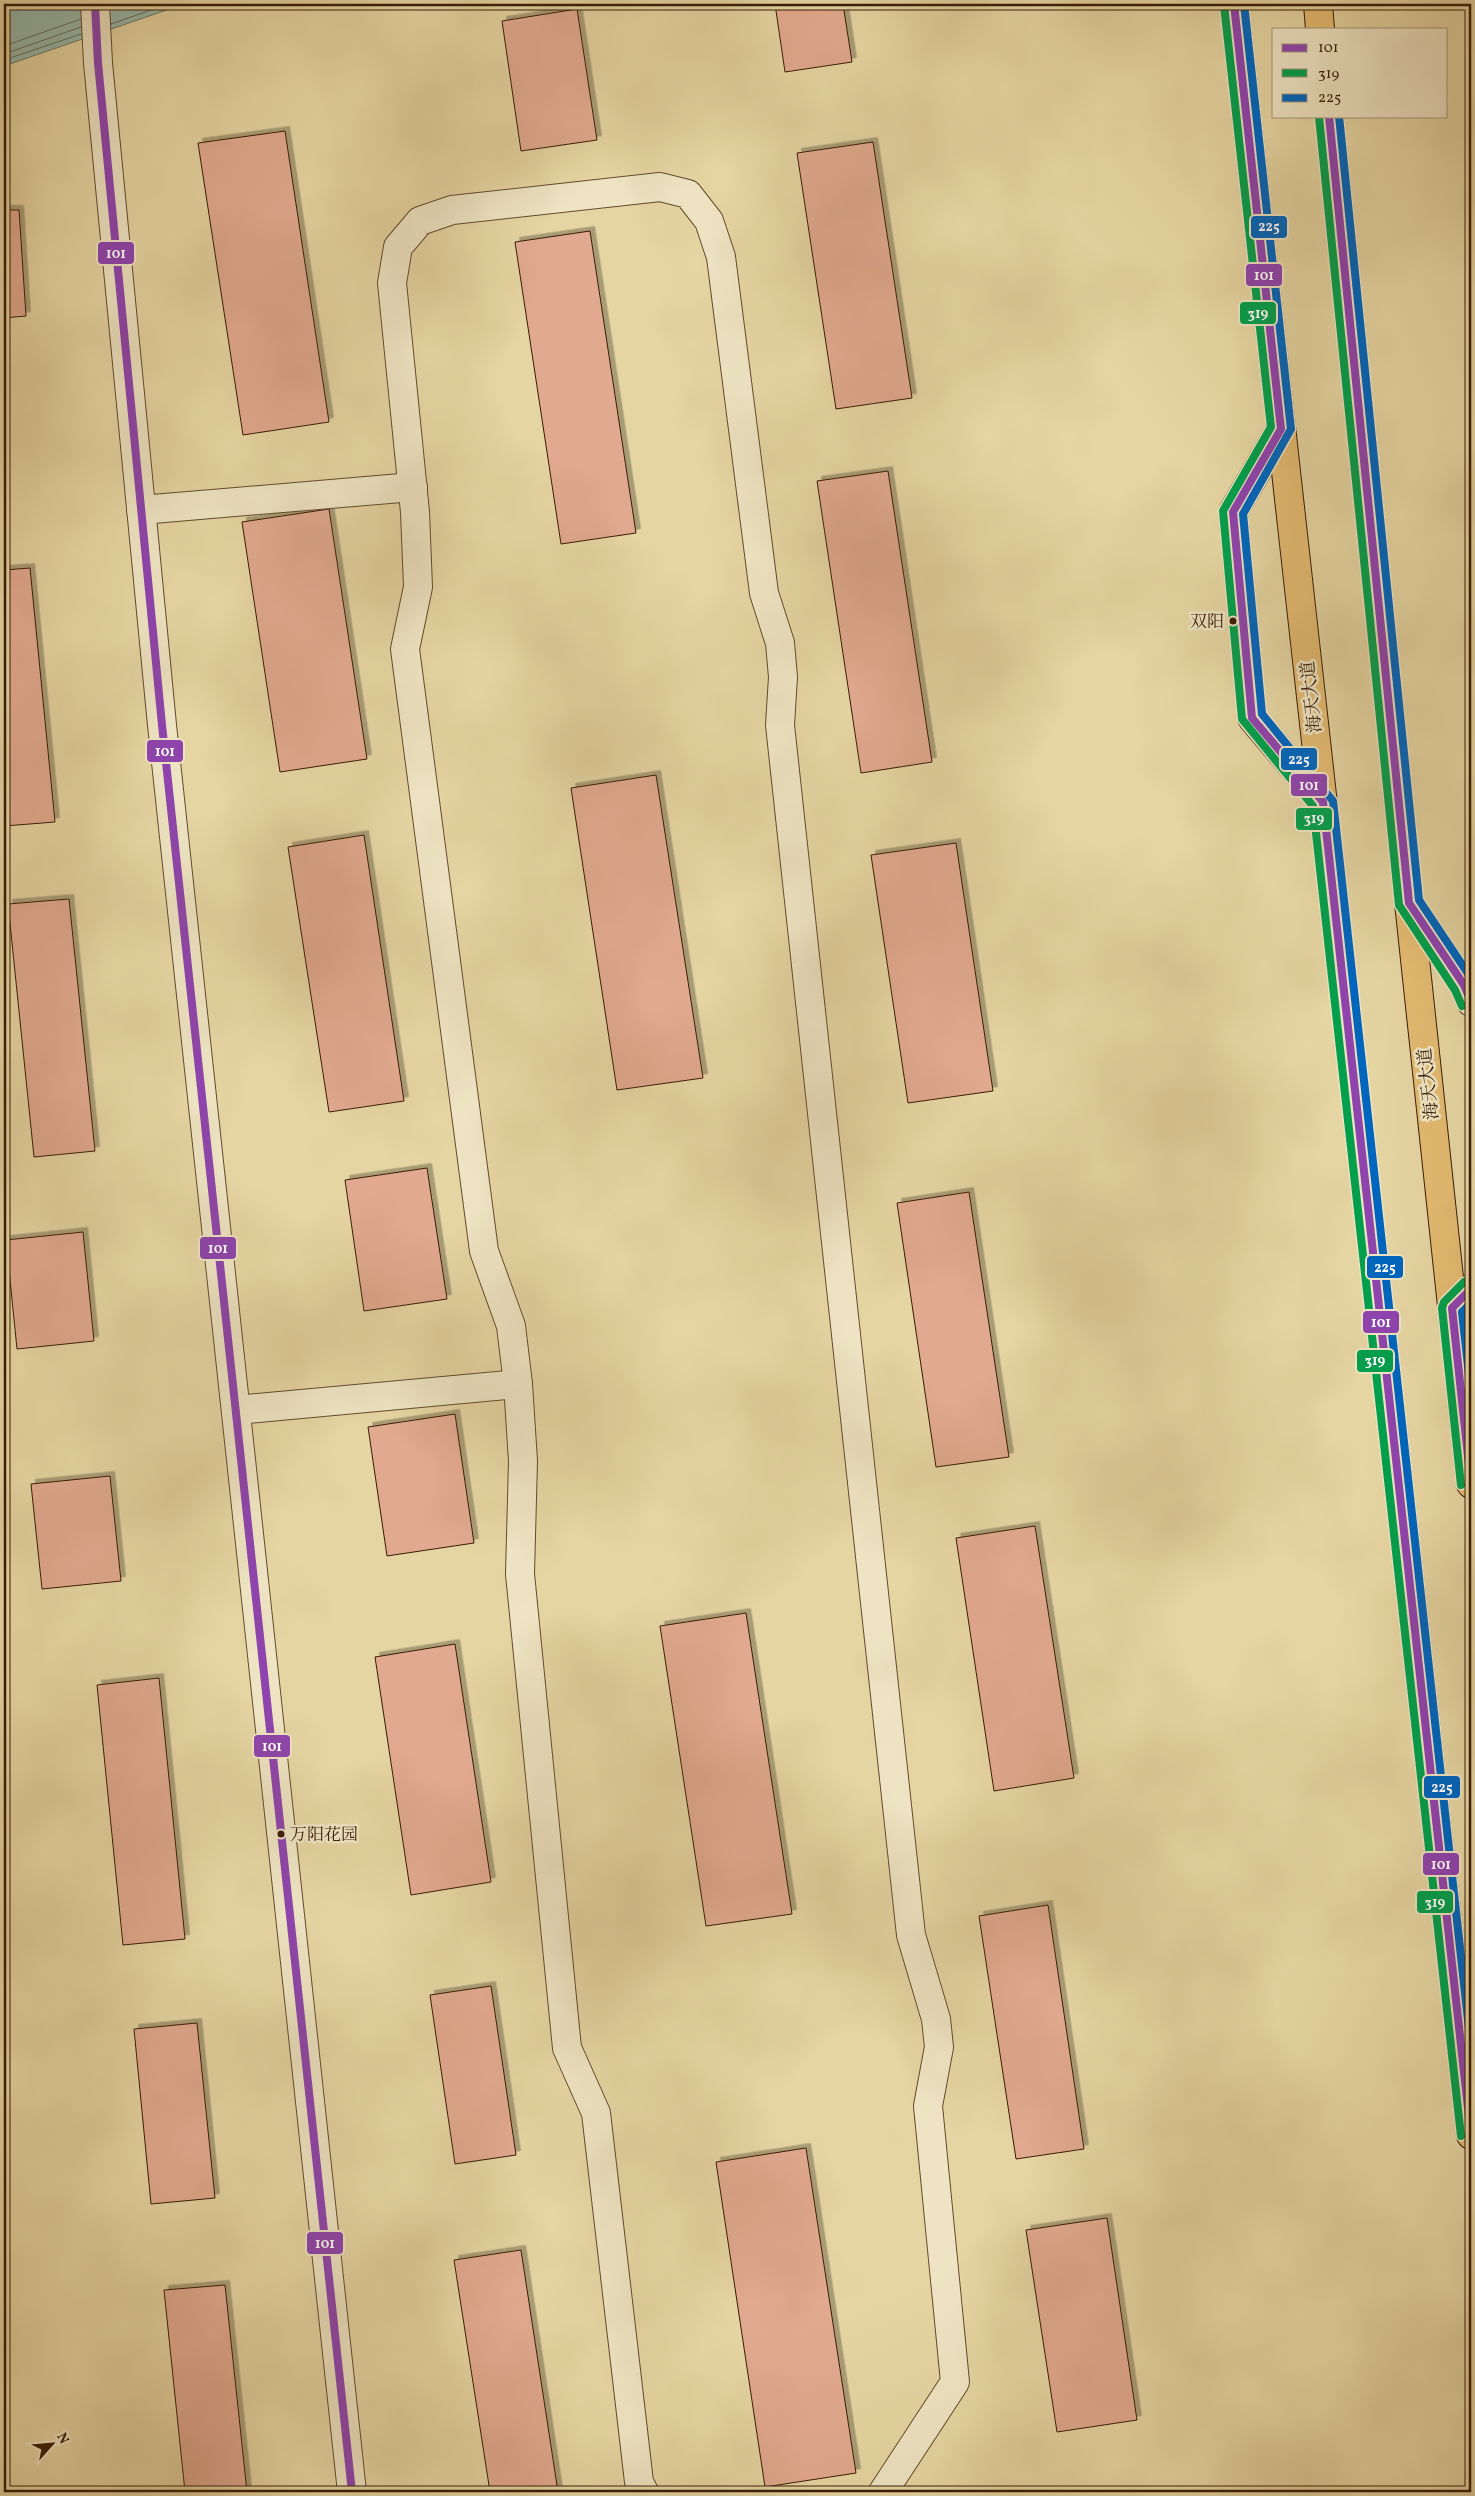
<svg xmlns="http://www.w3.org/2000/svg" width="1475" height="2496" viewBox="0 0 1475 2496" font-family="Vollkorn,'Noto Serif SC',serif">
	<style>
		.water { fill: #96b8a9; stroke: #707a68 }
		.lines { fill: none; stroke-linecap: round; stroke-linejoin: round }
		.shore { stroke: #676a58; stroke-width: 1 }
		.building { fill: #e1a98f; stroke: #381c06; filter: url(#shadow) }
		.minor-casing { stroke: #634a2d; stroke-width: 30 }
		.major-casing { stroke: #381c06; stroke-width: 30 }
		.minor { stroke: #eee4c3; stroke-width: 28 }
		.major { stroke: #e2ba71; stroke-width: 28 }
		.bus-1-casing { stroke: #eee4c3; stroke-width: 11 }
		.bus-2-casing { stroke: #eee4c3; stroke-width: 11 }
		.bus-3-casing { stroke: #eee4c3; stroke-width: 11 }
		.bus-1 { stroke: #8e44ad; stroke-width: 8 }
		.bus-2 { stroke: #039f4d; stroke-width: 8 }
		.bus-3 { stroke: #0065bd; stroke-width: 8 }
		.bus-dot { fill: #381c06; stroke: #eee4c3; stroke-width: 2 }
		.labels { text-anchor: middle; stroke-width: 5; stroke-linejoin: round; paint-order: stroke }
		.bus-label { font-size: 17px; fill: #381c06; stroke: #eee4c3; text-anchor: end }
		.street-label { font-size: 18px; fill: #381c06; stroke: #eee4c3 }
		.line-badge { stroke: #eee4c3; stroke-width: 2 }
		.badge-label { font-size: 14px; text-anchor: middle; font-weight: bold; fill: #fff }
	</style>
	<defs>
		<filter id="shadow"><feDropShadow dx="4.5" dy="-4.5" stdDeviation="0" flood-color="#0004"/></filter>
	</defs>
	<rect width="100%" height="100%" fill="#e5d5a2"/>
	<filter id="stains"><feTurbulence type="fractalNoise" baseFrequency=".004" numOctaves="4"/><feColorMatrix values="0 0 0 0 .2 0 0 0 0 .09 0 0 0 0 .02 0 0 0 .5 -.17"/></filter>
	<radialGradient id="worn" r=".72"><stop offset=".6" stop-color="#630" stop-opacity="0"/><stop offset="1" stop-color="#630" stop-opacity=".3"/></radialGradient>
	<polygon class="water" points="4,4 184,4 4,66"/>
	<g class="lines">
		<g class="shore">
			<polyline points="111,24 168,4"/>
			<polyline points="4,46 81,19"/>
			<polyline points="4,54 81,27"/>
			<polyline points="4,60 81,34"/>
		</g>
	</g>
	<g class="building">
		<polygon points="775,4 843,4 852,62 785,72"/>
		<polygon points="577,9 597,140 521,151 502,21"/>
		<polygon points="285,131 329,422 243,435 198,143"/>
		<polygon points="873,142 912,398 836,409 797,153"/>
		<polygon points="4,210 19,210 26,316 4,318"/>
		<polygon points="590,231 636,533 561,544 515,242"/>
		<polygon points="888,471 932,762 861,773 817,481"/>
		<polygon points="329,509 367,759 280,772 242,522"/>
		<polygon points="30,568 55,822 4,826 4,570"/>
		<polygon points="656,775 703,1078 617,1090 571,788"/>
		<polygon points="364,835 404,1101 329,1112 288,847"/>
		<polygon points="956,843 993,1091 908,1103 871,855"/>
		<polygon points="69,899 95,1151 34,1157 8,904"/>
		<polygon points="427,1168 447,1299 364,1311 345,1180"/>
		<polygon points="969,1192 1009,1457 936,1467 897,1203"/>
		<polygon points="83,1232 94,1341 17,1349 6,1240"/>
		<polygon points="455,1414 474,1543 387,1556 368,1427"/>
		<polygon points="110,1476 121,1581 42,1589 31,1484"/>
		<polygon points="1035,1526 1074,1778 994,1791 956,1538"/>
		<polygon points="746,1613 792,1914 706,1926 660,1626"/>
		<polygon points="455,1644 491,1882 411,1895 375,1657"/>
		<polygon points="159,1678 185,1939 123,1945 97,1685"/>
		<polygon points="1048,1905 1084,2149 1016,2159 979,1916"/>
		<polygon points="491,1986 516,2155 455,2164 430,1995"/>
		<polygon points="197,2023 215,2198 151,2204 134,2029"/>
		<polygon points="806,2148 856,2473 765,2487 716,2162"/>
		<polygon points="1107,2218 1137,2420 1057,2432 1026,2230"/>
		<polygon points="521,2250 558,2492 490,2492 454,2260"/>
		<polygon points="225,2285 247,2492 185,2492 164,2290"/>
	</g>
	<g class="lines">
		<defs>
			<g id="minor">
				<polyline points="95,4 98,63 162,725 352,2492"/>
				<polyline points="1281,429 1233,512 1252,718 1323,802"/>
				<polyline points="141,510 413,487"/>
				<polyline points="1409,903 1464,985 1471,1002"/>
				<polyline points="1452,1308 1471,1289"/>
				<polyline points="236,1410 518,1384"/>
				<polyline points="644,2492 639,2482 596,2113 567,2048 520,1574 523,1461 518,1384 511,1326 484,1251 405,649 418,587 415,512 392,283 398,247 420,221 452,210 660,187 688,194 709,221 721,257 764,593 780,643 783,677 780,725 911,1935 936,2019 939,2047 928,2106 955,2382 883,2492"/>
			</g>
			<g id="major">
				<polyline points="1234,4 1471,2135"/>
				<polyline points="1318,4 1320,29"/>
				<polyline points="1329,116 1409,903 1471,1484"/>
			</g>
		</defs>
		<use href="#minor" class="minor-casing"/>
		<use href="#major" class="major-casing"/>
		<use href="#minor" class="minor"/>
		<use href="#major" class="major"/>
		<defs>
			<g id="bus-1">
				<polyline points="95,4 98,63 162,725 352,2492"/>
				<polyline points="1234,4 1281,429 1233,512 1252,718 1323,802 1471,2135"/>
				<polyline points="1329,116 1409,903 1464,985 1471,1002"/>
				<polyline points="1471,1289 1452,1308 1471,1484"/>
			</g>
			<g id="bus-2">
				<polyline points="1224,5 1271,427 1223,511 1242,719 1313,806 1461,2136"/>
				<polyline points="1319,117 1399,905 1455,990 1462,1006"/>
				<polyline points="1461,1485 1442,1308 1444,1302 1464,1282"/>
			</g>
			<g id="bus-3">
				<polyline points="1244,4 1291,429 1243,514 1262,714 1333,801 1471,2047"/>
				<polyline points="1339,116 1419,900 1471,978"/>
				<polyline points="1471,1303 1462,1312 1471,1393"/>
			</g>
		</defs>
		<use href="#bus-1" class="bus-1-casing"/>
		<use href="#bus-2" class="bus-2-casing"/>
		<use href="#bus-3" class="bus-3-casing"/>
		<use href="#bus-1" class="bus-1"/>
		<use href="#bus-2" class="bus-2"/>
		<use href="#bus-3" class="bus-3"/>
	</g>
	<g class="bus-dot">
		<circle cx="1233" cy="621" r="4.5"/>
		<circle cx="281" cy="1834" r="4.5"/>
	</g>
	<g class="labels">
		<g class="bus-label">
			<text x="1224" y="627">双阳</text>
			<text x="290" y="1840" text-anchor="start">万阳花园</text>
		</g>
		<g class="street-label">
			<text transform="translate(1311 697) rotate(-96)" y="6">海天大道</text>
			<text transform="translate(1428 1084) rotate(-96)" y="6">海天大道</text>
		</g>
	</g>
	<g class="line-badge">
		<rect x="1250" y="215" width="38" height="24" rx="5" fill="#0065bd"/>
		<rect x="97" y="241" width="38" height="24" rx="5" fill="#8e44ad"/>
		<rect x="1245" y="263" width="38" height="24" rx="5" fill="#8e44ad"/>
		<rect x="1239" y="301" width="38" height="24" rx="5" fill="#039f4d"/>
		<rect x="146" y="739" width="38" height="24" rx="5" fill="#8e44ad"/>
		<rect x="1280" y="747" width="38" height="24" rx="5" fill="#0065bd"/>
		<rect x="1290" y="773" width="38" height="24" rx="5" fill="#8e44ad"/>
		<rect x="1295" y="807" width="38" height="24" rx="5" fill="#039f4d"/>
		<rect x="199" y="1236" width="38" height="24" rx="5" fill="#8e44ad"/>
		<rect x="1366" y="1255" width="38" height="24" rx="5" fill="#0065bd"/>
		<rect x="1362" y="1310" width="38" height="24" rx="5" fill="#8e44ad"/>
		<rect x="1356" y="1349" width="38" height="24" rx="5" fill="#039f4d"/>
		<rect x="253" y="1734" width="38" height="24" rx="5" fill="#8e44ad"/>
		<rect x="1423" y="1775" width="38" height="24" rx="5" fill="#0065bd"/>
		<rect x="1422" y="1852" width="38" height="24" rx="5" fill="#8e44ad"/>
		<rect x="1416" y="1890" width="38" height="24" rx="5" fill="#039f4d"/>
		<rect x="306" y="2231" width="38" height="24" rx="5" fill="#8e44ad"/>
	</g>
	<g class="badge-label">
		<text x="1269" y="231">225</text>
		<text x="116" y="258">101</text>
		<text x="1264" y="280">101</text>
		<text x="1258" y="318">319</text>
		<text x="165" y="756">101</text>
		<text x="1299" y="764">225</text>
		<text x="1309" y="790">101</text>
		<text x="1314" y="823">319</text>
		<text x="218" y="1253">101</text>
		<text x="1385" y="1272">225</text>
		<text x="1381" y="1327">101</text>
		<text x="1375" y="1365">319</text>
		<text x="272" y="1751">101</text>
		<text x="1442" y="1792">225</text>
		<text x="1441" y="1869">101</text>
		<text x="1435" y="1907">319</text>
		<text x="325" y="2248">101</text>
	</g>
	<rect width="1475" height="2496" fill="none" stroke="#e5d5a2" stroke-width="20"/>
	<rect x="5" y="5" width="1465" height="2486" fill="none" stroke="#381c06" stroke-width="2.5"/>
	<rect x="10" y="10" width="1455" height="2476" fill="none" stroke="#381c06"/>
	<rect x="1272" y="28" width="175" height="90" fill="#eee4c3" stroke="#a59477"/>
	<rect x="1282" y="44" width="25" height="8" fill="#8e44ad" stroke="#a59477"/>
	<text x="1318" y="52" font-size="15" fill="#381c06">101</text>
	<rect x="1282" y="69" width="25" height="8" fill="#039f4d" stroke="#a59477"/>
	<text x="1318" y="78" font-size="15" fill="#381c06">319</text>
	<rect x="1282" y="94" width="25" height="8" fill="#0065bd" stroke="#a59477"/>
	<text x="1318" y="102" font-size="15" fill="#381c06">225</text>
	<g transform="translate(52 2444) rotate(63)" stroke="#eee4c3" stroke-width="4" paint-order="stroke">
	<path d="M0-4L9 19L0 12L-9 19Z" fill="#381c06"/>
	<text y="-8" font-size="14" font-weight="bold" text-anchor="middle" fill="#381c06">N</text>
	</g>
	<rect width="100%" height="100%" filter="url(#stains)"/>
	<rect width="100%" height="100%" fill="url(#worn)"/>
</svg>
